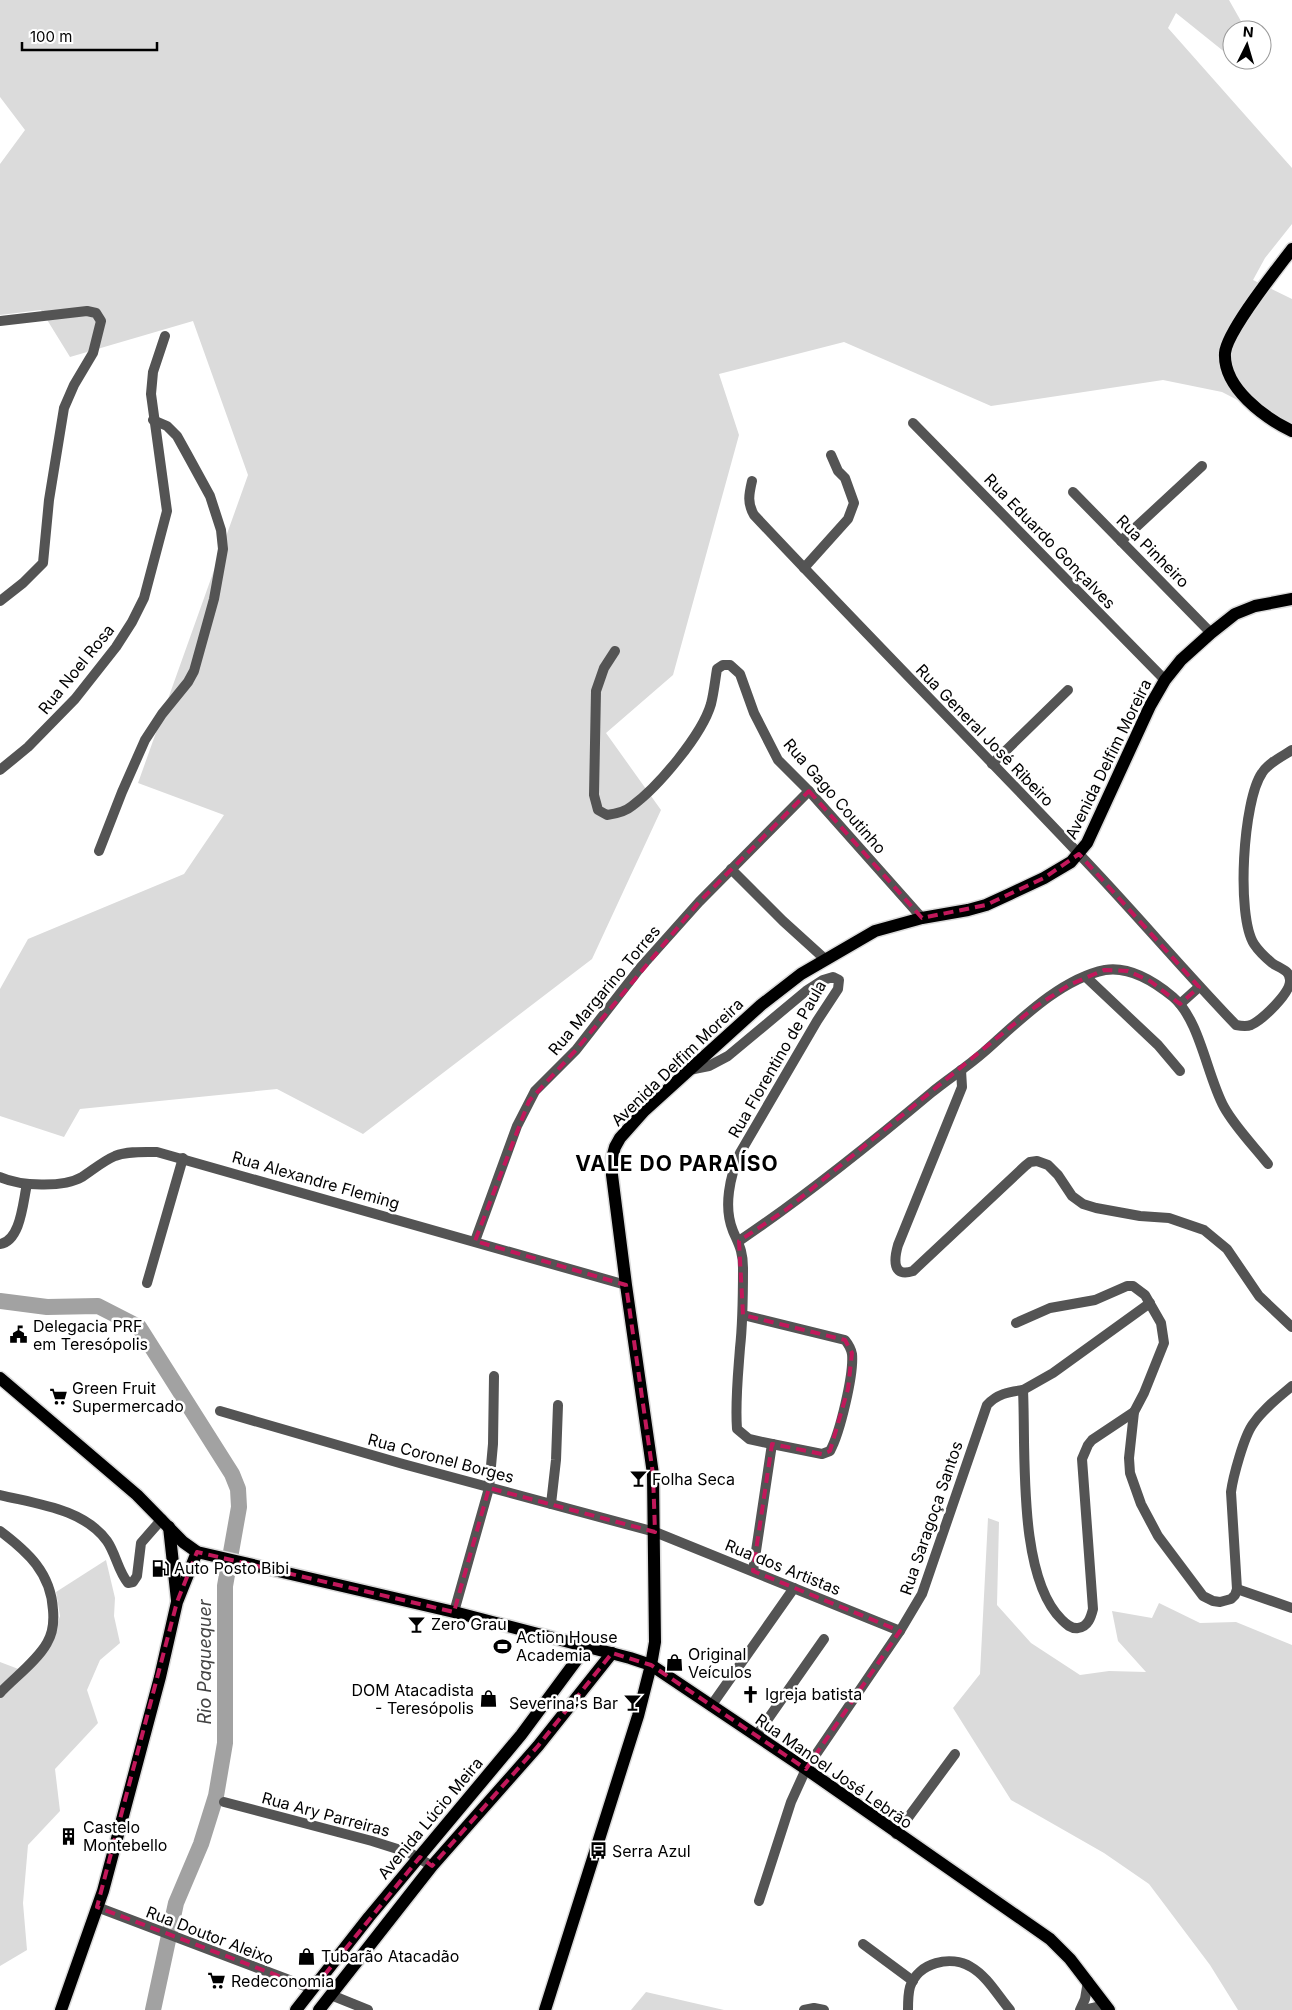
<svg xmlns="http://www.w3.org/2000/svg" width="1292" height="2010" viewBox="0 0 1292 2010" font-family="Inter,sans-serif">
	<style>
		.green { fill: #dbdbdb }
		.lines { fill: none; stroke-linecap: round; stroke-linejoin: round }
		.river { stroke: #a2a2a2; stroke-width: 16 }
		.major-casing { stroke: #dbdbdb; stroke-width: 15 }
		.minor { stroke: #545454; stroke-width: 10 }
		.major { stroke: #000; stroke-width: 12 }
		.marked { fill: none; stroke: #c2185b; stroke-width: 4; stroke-dasharray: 10 6; stroke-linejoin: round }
		.labels { text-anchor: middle; stroke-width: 5; stroke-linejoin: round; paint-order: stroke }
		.street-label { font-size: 16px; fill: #000; stroke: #fff }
		.poi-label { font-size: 16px; fill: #000; stroke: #fff; text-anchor: start }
		.water-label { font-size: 18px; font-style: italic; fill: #434343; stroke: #fff }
		.district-label { font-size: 21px; font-weight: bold; letter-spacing: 1px; fill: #000; stroke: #fff }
	</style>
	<rect width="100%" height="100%" fill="#fff"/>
	<g class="green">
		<polygon points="0,0 1229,0 1246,30 1232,30 1232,58 1176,13 1168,28 1292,168 1292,224 1265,258 1253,280 1292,299 1292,428 1222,392 1163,380 991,406 844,342 719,374 739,435 673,675 606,733 661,810 592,959 363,1134 277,1089 80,1109 64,1137 0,1116 0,989 28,939 184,874 224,815 138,783 248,475 193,321 70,357 41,310 0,315 0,164 25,130 0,97"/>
		<polygon points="988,1518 999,1522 997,1605 1031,1643 1080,1675 1109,1671 1146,1672 1118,1641 1112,1611 1152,1618 1159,1603 1200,1623 1236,1622 1292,1645 1292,2010 1238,2010 1210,1965 1149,1884 1104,1853 1011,1800 953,1708 980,1674"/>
		<polygon points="106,1560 115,1598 114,1616 120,1643 100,1660 87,1690 98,1723 55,1769 60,1811 28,1845 23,1903 27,1950 0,1966 0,1662 21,1670 57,1625 60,1616 56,1592"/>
		<polygon points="646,1992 724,2010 631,2010"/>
	</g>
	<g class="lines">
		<polyline class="river" points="0,1301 47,1307 98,1306 139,1327 232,1474 238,1489 239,1507 225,1586 225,1743 216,1796 201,1844 176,1903 153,2010"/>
		<defs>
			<g id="major">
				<path d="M1292,249C1277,269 1227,331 1225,353C1223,388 1265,418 1292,431"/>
				<polyline points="0,1378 137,1495 183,1542 197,1552 454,1612 630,1658 651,1665 806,1769 1050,1939 1070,1959 1109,2010"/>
				<polyline points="169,1527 177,1600"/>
				<polyline points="61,2010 103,1891 160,1677 177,1602 197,1552"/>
				<polyline points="296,2010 369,1917 521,1735 587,1646"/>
				<polyline points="319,2010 432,1866 538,1746 612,1653"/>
				<polyline points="545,2010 638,1716 651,1665 655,1642 653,1474 626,1285 612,1175 612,1158 615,1147 620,1138 644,1111 761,1005 801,974 875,931 922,918 968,910 986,905 1010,894 1044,878 1071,862 1087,843 1150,706 1165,680 1181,660 1211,633 1235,614 1255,606 1292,599"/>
			</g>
		</defs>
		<use href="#major" class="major-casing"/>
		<g class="minor">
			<polyline points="0,321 87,311 96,313 101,321 93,353 74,385 64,408 49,500 43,563 23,583 0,601"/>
			<polyline points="913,423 1165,680"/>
			<path d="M752,481C749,494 747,503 754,515C861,629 971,740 1078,853C1132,909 1182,969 1236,1025C1241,1026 1246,1027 1251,1025C1262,1020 1291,993 1290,980C1290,970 1279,968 1272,963C1266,958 1258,950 1254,944C1236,916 1243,800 1262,773C1268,763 1283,756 1292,750"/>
			<polyline points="1073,492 1211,633"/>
			<polyline points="1121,541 1202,466"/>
			<polyline points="804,568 848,519 854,503 845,478 838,471 831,455"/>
			<path d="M615,651L604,668L596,691L594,795L598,810L607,815C615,814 625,812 632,806C658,787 702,735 711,704C714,692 715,681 717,669L723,665H730L740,674L754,713L778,760L809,791L922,918"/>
			<polyline points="992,764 1068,690"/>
			<polyline points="0,770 28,747 75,699 116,647 132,622 144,598 167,511 151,394 153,372 165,336"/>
			<polyline points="99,851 122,792 145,740 162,714 188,682 194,671 214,599 223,549 221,530 210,496 187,454 177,436 167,426 153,420"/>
			<polyline points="731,869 783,921 826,960"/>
			<polyline points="1086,977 1158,1045 1180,1071"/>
			<polyline points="1180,1004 1199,987"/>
			<path d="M689,1070L709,1066L728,1056L806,991L823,980L833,977L839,980L838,989L817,1021L740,1153C730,1176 723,1207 733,1231C739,1245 743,1251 743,1268C743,1295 743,1321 740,1348C738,1375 735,1402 737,1429L749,1439L772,1444L753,1571"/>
			<path d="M961,1070L962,1087L898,1245C894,1259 892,1278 913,1271L1025,1166L1030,1162L1037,1161L1048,1165L1058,1175L1072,1196L1083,1204L1096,1208L1140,1216L1169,1218L1204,1230L1227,1249L1259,1296L1292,1327"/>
			<path d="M0,1177C20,1186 63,1188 82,1177C93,1170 103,1161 115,1156C128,1151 143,1152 157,1152L626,1285"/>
			<polyline points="475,1241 517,1126 535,1091 576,1050 640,968 699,902 809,791"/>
			<path d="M739,1241C806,1196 869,1145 931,1093C948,1079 967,1067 984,1052C1018,1022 1060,979 1105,970C1130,966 1155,982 1173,997C1200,1020 1207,1076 1224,1107C1235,1127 1253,1145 1268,1164"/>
			<path d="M0,1244C21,1241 23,1201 27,1184"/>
			<polyline points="147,1283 183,1158"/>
			<path d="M743,1315L845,1340C849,1345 851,1348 852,1354C854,1374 840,1433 830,1451L822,1454L772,1444"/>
			<path d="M1016,1323L1050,1308L1095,1300L1127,1286H1133L1145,1295L1161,1323L1164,1343L1144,1393L1134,1412L1129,1458L1130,1473L1141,1504L1158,1536L1203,1596L1213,1601L1220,1602L1231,1599L1235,1595L1237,1589L1231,1492C1233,1477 1244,1436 1253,1424C1263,1409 1278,1398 1292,1386"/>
			<polyline points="220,1411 403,1464 655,1532 900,1631"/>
			<path d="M1134,1412L1092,1440L1088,1445L1082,1459L1093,1609C1091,1617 1088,1627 1078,1628C1071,1629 1066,1624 1062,1620C1017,1577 1026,1450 1023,1390L1053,1373L1150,1303"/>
			<path d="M0,1495C37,1504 84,1509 107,1541C116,1554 118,1571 128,1583L133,1582L137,1576L141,1543L162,1519"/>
			<polyline points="551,1504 556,1460 558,1405"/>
			<path d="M0,1531C28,1552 51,1573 53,1610C54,1621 53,1633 47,1643C37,1661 14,1678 0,1693"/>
			<polyline points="1237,1589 1292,1608"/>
			<polyline points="454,1612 489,1488 493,1444 494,1376"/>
			<polyline points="711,1706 794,1588"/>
			<polyline points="756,1736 824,1639"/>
			<polyline points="224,1802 372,1841 410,1853 432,1866"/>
			<polyline points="896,1834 955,1754"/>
			<path d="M759,1901L791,1802L806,1769L900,1631L922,1594L987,1405C997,1394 1008,1392 1023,1390"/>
			<polyline points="97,1907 313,1989"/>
			<polyline points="863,1944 913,1981"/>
			<polyline points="331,1995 368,2010"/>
			<polyline points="804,2010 814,2008 824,2010"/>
			<path d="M908,2010C908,2003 908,1994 910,1987C918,1962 951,1955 971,1967C987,1976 998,1996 1010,2010"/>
			<polyline points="1080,2010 1085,1999 1088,1981"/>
			<polyline points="1084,2010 1106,2005"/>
		</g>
		<use href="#major" class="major"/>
	</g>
	<path class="marked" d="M809,791L922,918L986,905L1044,878L1079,854L1199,987L1180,1004L1150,981L1128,971L1104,970L1069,985L1035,1007L787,1209L739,1241L743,1315L845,1340L852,1353L848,1389L830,1451L822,1454L772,1444L753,1571L900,1631L806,1769L651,1665L612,1653L538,1746L432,1866L420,1857L313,1989L97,1907L177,1602L197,1552L454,1612L489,1488L655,1532L653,1474L626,1285L475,1241L529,1101L576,1050L699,902Z"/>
	<defs>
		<symbol id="civic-bare" viewBox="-9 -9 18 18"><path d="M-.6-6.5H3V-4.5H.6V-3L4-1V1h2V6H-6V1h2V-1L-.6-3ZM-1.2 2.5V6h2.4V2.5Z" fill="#000" stroke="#fff" stroke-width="2.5" paint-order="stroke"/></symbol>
		<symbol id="supermarket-bare" viewBox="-9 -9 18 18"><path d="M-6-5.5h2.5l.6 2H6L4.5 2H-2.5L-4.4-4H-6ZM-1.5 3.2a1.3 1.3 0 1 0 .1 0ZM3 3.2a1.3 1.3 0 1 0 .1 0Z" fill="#000" stroke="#fff" stroke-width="2.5" paint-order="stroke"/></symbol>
		<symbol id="bar-bare" viewBox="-9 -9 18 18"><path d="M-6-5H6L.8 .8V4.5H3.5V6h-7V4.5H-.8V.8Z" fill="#000" stroke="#fff" stroke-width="2.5" paint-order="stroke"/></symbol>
		<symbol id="fuel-bare" viewBox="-9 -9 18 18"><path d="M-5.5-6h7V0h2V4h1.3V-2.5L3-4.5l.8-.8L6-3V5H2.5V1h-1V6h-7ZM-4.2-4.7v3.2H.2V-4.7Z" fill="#000" stroke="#fff" stroke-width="2.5" paint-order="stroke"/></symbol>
		<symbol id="stadium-bare" viewBox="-9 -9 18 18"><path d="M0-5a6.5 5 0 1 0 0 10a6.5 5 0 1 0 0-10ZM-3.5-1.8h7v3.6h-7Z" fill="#000" stroke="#fff" stroke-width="2.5" paint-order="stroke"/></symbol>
		<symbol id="shop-bare" viewBox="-9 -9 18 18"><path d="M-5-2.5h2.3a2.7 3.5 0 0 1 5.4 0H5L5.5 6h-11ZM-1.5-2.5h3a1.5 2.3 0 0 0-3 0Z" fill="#000" stroke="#fff" stroke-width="2.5" paint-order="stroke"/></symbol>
		<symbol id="church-bare" viewBox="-9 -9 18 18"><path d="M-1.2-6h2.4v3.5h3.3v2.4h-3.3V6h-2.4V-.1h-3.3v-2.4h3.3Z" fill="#000" stroke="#fff" stroke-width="2.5" paint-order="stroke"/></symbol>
		<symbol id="building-bare" viewBox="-9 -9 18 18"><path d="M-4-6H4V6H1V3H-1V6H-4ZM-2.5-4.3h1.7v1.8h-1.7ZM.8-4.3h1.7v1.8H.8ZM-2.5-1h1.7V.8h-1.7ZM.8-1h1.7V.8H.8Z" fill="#000" stroke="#fff" stroke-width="2.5" paint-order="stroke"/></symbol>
		<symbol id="bus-bare" viewBox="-9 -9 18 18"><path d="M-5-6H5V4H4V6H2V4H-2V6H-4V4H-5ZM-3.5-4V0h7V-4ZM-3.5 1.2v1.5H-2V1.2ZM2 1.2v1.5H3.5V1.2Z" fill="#000" stroke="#fff" stroke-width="2.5" paint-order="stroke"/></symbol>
	</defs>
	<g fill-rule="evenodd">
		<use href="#civic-bare" x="6" y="1322" width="25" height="25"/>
		<use href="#supermarket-bare" x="46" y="1384" width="25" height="25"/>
		<use href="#bar-bare" x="626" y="1466" width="25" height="25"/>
		<use href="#fuel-bare" x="148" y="1556" width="25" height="25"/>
		<use href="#bar-bare" x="404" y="1612" width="25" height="25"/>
		<use href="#stadium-bare" x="490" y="1634" width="25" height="25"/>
		<use href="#shop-bare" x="662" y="1650" width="25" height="25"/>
		<use href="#church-bare" x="738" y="1682" width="25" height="25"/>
		<use href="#shop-bare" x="476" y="1686" width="25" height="25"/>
		<use href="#bar-bare" x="620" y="1690" width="25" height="25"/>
		<use href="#building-bare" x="56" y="1824" width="25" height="25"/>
		<use href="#bus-bare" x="586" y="1838" width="25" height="25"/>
		<use href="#shop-bare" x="294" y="1944" width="25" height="25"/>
		<use href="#supermarket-bare" x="204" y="1968" width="25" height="25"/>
	</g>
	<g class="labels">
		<g class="street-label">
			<text transform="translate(1050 541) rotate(46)" y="6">Rua Eduardo Gonçalves</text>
			<text transform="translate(1153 551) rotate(45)" y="6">Rua Pinheiro</text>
			<text transform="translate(76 669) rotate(-51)" y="6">Rua Noel Rosa</text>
			<text transform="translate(985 735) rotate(46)" y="6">Rua General José Ribeiro</text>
			<text transform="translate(1108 759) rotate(-64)" y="6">Avenida Delfim Moreira</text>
			<text transform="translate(835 796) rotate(49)" y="6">Rua Gago Coutinho</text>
			<text transform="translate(604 990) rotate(-50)" y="6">Rua Margarino Torres</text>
			<text transform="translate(777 1059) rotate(-60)" y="6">Rua Florentino de Paula</text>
			<text transform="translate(677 1062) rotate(-44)" y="6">Avenida Delfim Moreira</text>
			<text transform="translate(316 1180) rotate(16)" y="6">Rua Alexandre Fleming</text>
			<text transform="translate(441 1458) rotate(15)" y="6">Rua Coronel Borges</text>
			<text transform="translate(931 1518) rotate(-71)" y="6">Rua Saragoça Santos</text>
			<text transform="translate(783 1567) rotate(22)" y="6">Rua dos Artistas</text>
			<text transform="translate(834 1771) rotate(35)" y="6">Rua Manoel José Lebrão</text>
			<text transform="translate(326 1814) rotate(15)" y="6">Rua Ary Parreiras</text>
			<text transform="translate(430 1818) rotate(-50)" y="6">Avenida Lúcio Meira</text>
			<text transform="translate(210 1935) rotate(21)" y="6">Rua Doutor Aleixo</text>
		</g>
		<g class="poi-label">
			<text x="33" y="1332">Delegacia PRF<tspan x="33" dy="18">em Teresópolis</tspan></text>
			<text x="72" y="1394">Green Fruit<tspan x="72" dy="18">Supermercado</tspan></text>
			<text x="652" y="1485">Folha Seca</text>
			<text x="174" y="1574">Auto Posto Bibi</text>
			<text x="431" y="1630">Zero Grau</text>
			<text x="516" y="1643">Action House<tspan x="516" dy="18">Academia</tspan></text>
			<text x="688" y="1660">Original<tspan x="688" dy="18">Veículos</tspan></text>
			<text x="474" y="1696" text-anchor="end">DOM Atacadista<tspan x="474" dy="18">- Teresópolis</tspan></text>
			<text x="765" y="1700">Igreja batista</text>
			<text x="618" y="1709" text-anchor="end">Severina's Bar</text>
			<text x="83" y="1833">Castelo<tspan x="83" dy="18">Montebello</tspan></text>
			<text x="612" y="1857">Serra Azul</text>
			<text x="321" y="1962">Tubarão Atacadão</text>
			<text x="231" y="1987">Redeconomia</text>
		</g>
		<g class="water-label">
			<text transform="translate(205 1662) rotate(-90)" y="6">Rio Paquequer</text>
		</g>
		<g class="district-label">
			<text x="677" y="1171">VALE DO PARAÍSO</text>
		</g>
	</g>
	<g transform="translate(1247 45) rotate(5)"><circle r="24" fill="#ffffff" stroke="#999999"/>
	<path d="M0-4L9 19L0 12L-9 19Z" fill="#000000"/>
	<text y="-8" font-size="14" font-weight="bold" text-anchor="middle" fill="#000000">N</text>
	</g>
	<path d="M22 42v8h135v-8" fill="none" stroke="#000000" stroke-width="2.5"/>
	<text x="30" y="42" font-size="15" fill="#000000" stroke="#ffffff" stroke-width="4" paint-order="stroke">100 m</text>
</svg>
